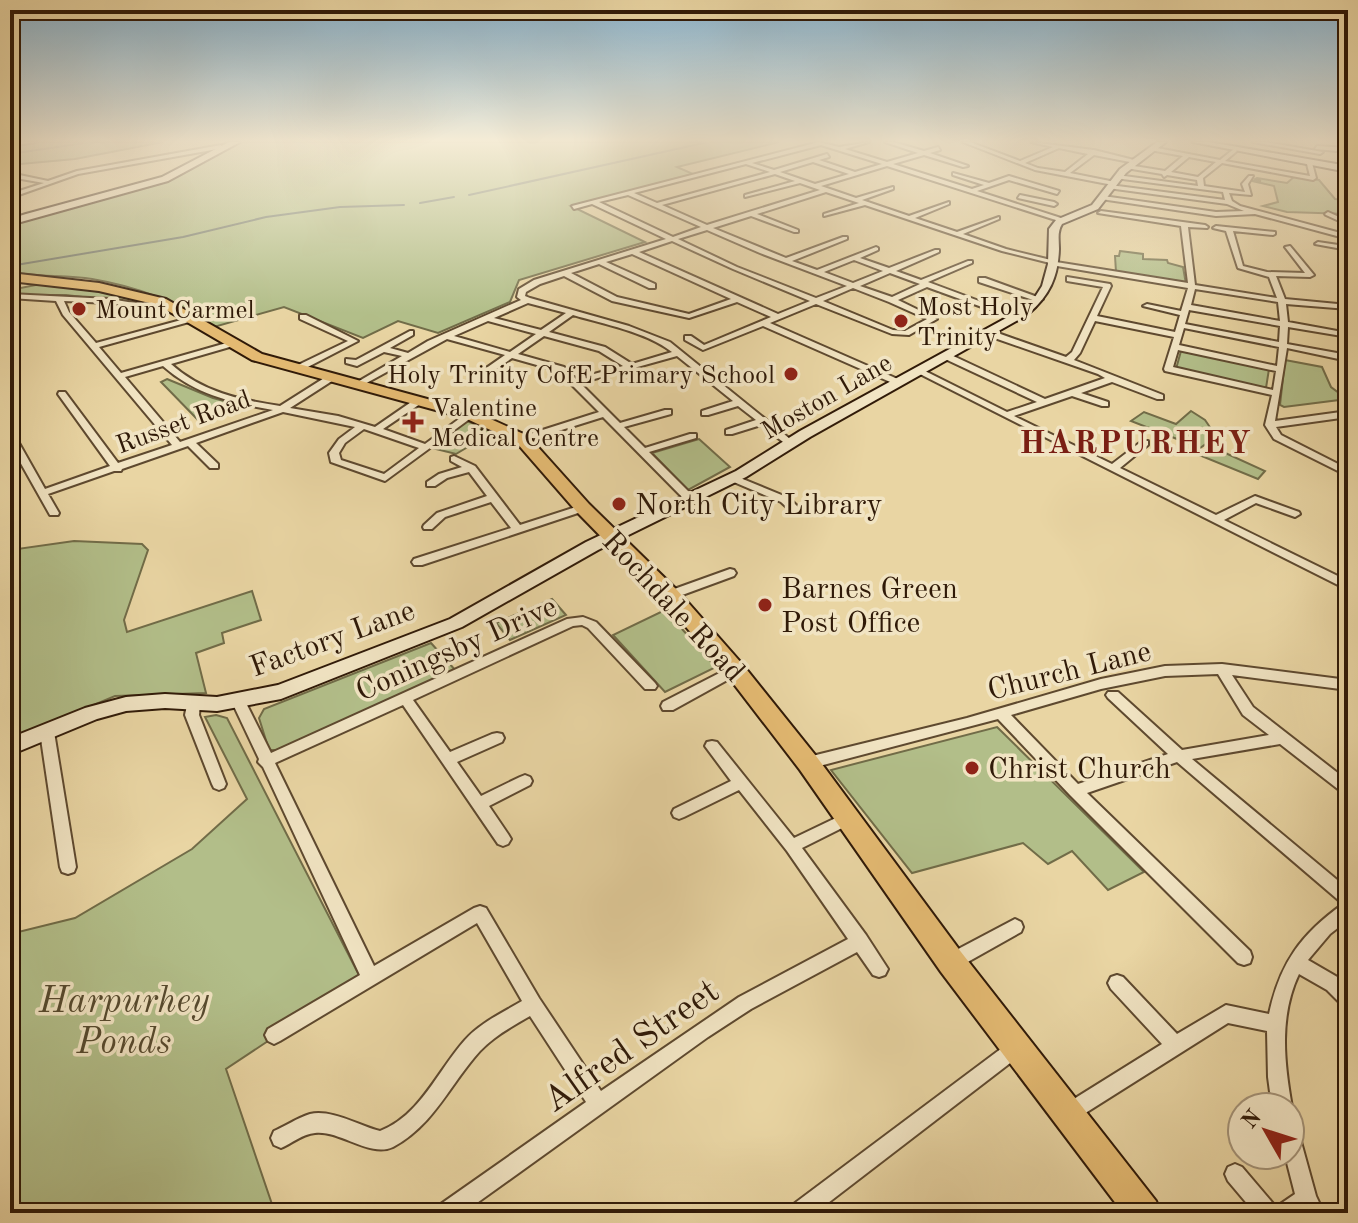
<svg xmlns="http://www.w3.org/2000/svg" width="1358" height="1223" viewBox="0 0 1358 1223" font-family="'Old Standard TT',serif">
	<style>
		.green { fill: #b2be89; stroke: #716c48; stroke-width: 2 }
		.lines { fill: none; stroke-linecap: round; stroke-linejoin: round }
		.stream { stroke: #70786c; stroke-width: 2 }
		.street-casing { stroke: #5e492f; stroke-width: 4 }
		.secondary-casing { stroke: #301a08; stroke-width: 4 }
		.primary-casing { stroke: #301a08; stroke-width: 4 }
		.street { fill: #f1e4c3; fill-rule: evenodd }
		.secondary { fill: #f1e4c3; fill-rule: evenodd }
		.primary { fill: #e4ba72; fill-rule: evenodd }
		.poi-dot { fill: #8f2418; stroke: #f1e4c3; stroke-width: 3 }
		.labels { text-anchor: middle; stroke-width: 7; stroke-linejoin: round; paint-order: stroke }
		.far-poi-label { font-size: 26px; fill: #301a08; stroke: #f1e4c3; text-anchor: start }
		.far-street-label { font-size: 26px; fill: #301a08; stroke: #f1e4c3 }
		.poi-label { font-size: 30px; fill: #301a08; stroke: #f1e4c3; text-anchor: start }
		.street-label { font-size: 30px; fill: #301a08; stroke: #f1e4c3 }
		.far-district-label { font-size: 32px; font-weight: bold; letter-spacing: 2px; fill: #7a1f14; stroke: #f1e4c3 }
		.near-park-label { font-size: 36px; font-style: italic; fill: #574b2f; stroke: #f1e4c3 }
		.near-street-label { font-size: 36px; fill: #301a08; stroke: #f1e4c3 }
	</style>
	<rect width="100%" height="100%" fill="#e9d5a3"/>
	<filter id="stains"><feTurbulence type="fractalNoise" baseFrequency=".0025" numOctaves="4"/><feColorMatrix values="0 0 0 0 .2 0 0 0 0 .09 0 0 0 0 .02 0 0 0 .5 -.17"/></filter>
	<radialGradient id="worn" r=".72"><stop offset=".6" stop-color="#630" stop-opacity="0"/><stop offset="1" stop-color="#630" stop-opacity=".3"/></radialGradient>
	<g class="green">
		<polygon points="39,142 163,142 75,159 10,165 10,145"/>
		<path d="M242,142H779L677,167L693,174L571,206L645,242L519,280L510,302L438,333L398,321L363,338L284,307L214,327C174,301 139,287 92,279C65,275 37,277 10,272V225L174,178C199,168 217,149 242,142Z"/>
		<polygon points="1295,176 1319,180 1335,199 1348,200 1348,214 1287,212 1263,206 1278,202 1274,186 1252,181 1261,181 1255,179 1257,178 1287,183"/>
		<polygon points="1120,251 1143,254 1143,259 1167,260 1168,263 1183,267 1186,284 1116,272 1115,256 1119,256"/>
		<polygon points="46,283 119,295 157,306 66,295 10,295 10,290"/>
		<polygon points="1181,351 1269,369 1266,388 1176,369"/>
		<polygon points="1285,360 1322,367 1331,387 1347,399 1284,407 1280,405"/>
		<polygon points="167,379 213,398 244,406 199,421 161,382"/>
		<polygon points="1191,411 1205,420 1214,433 1210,441 1200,448 1131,421 1144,412 1176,424"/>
		<polygon points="467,421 493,432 456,454 432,448"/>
		<polygon points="699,439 730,467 688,490 652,453"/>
		<polygon points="1210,446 1265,471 1258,479 1199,455"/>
		<polygon points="74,541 142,544 148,550 124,620 127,632 252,591 261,620 222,633 224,643 196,653 206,693 115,696 10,740 10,550"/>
		<polygon points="552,599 566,615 510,640 496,623"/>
		<polygon points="665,610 716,667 665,692 613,635"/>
		<polygon points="431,643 456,671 277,750 269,750 259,718 264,709"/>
		<polygon points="216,715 227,718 361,979 226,1069 275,1213 10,1213 10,934 75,918 192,849 247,799 205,717"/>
		<polygon points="997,727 1144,872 1108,890 1072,851 1048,864 1023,843 912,873 831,770"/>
	</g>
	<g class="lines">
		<g class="stream">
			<polyline points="10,154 91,142"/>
			<polyline points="469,195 708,142"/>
			<polyline points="420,203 454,197"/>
			<polyline points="10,266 183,237 266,217 340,207 404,205"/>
		</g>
		<defs>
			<g id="street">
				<polygon points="10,142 36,142 10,146"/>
				<path d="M819,142L839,147L869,142L845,149L887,162L918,153L885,142H893L924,151L938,147L940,150L930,153L968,166L963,167L924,155L893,164L972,189L984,185L953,175V173L989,183L1009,176L1059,191L1057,194L1009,180L977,191L1064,219L1065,220L1062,222L887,166L821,186L856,198L893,187V189L862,200L909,216L949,202V204L915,218L957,232L999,217V219L963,234L1006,249L1055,261L1056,262L1188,283L1181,226L1098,213L1101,211L1205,225L1208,227L1207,228L1188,227L1195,285L1277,298L1269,277L1238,268L1226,231L1213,228L1216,226L1275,232V234L1273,235L1233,231L1243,266L1267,272L1305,273L1285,247L1290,246L1314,275L1310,277L1276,276L1285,299L1348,305V309L1286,304L1288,322L1348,333V337L1288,327L1287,344L1348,355V361L1287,348L1275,421L1348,411V417L1276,427L1281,435L1348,469V476L1274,439L1265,425L1272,395L1165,371L1164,369L1174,337L1095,321L1080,353L1074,360L1163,395V399H1157L1112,382L1081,393L1108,402V406H1102L1072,396L1014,416L1112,464L1142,441H1148V445L1120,468L1216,515L1255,496L1299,512L1300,514L1295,517L1256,503L1224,520L1348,581V590L914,371L921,369L1007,412L1037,402L943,358V354H949L1045,399L1105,378L1098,374L986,335V331H992L1066,357L1072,352L1103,287L1067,281V277L1110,284L1111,286L1097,316L1175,332L1180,315L1143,306L1147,304L1181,311L1188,288L1051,265L1050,263L1002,251L865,205L824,216V214L859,203L826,192L757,214L798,230V232H794L751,216L713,228L786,258L843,237H847V239L792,261L817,270L876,247L878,248V250L860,258L889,268L935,250H939V252L896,271L921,280L968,261H972V263L928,282L1022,317L1015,319L927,287L898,300L937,319L909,335L892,334L816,304L770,323L900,380L901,382L897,385L763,326L703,350L685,340V336H691L704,345L771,317L737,302L689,318L612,301L564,276L540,284L526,292L525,296L530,298L629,326L670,342L795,443L790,446L787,445L761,425L732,434H726V430L756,420L738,406L708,415H702V411L733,401L677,356L580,383L620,423L665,410H671V414L624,427L645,448L690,434H696V438L649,452L695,498L696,500L695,502H687L603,417L536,438H530V434L599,412L558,371L512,358L478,382H472V378L505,355L447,339L361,386L354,384L402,356L384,352L357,366L346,363V359L356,360L410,331H413V335L390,348L408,353L428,341L521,300L517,297L519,289L534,280L666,239L592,204L574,209L572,206ZM821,145L882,164L855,172L819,160L829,157L827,154L774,170L752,163ZM813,162L849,174L815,184L780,172ZM746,164L770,172L657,203L634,193ZM775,174L795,181L745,195V197L800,183L820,190L707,225L662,205ZM628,195L701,227L673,237L599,202ZM707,230L760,253L847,286L816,298L737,267L678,239ZM672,241L733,269L810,301L778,314L639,252ZM632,254L731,299L689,314L617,297L571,273L599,264L649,288H655V284L606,262ZM854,260L883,271L853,283L824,272ZM890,273L920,284L892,297L860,286ZM853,288L889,302L927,319L905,331L893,330L823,301ZM1195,289L1278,302L1280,321L1191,305ZM528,303L566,313L541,330L494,318ZM1189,310L1280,326L1279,342L1185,324ZM573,315C603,324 647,332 672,352L632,364L605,347L549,332ZM488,321L536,334L510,352L454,336ZM1184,328L1279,347L1277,366L1179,345ZM544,336L599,351L623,366L576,379L564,367L518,354ZM1178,350L1276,371L1273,390L1173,367Z"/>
				<path d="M963,142H970L1020,161L1053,147L1031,142L1094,150L1138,161L1135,163L1094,155L1070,173L1115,182L1113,185L1035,170ZM1059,148L1088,154L1065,172L1038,168L1025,163Z"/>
				<polygon points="1253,142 1265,142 1323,152 1320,154"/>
				<polygon points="221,145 223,148 78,174 10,198 10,194 44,183 10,177 10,173 48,181 77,171"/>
				<polygon points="1317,146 1348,148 1348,152 1315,149"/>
				<path d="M1152,147L1220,160L1235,148L1237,151L1225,161L1310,176L1307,164L1312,163L1316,178L1313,180L1222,163L1203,178L1204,186L1245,192L1242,184L1249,176H1253L1248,184L1251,195L1229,193L1232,201L1240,206L1348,235V239L1255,214L1216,216L1101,199L1103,196L1216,212L1244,211L1227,204L1108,188L1110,185L1225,200L1223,192L1115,178L1117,175L1198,186L1197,180L1167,175L1164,177L1162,174L1126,168L1128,165L1165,171L1183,156L1150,150ZM1189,157L1216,162L1198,177L1171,172Z"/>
				<polygon points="1020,195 1054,202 1057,204 1054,206 1018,198"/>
				<polygon points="1328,212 1348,221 1348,225 1326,215 1325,214"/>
				<polygon points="1348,240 1348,250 1315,244 1318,242 1345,246 1345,242"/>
				<polygon points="979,278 985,278 1043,299 1036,301 979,282"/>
				<path d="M10,294L110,299L164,308L175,305L179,307L164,312L110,303L64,301L69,312L96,343L196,316V320L99,347L121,373L230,342L234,344L233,346L171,364C202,392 240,400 280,406L329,375H335V379L290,408L338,416L375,427L417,398H423V402L383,429L425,444L467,413L470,412L475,415L385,481L331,462L329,453L339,439L355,427L283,412L196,443L218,464V468H210L188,446L122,469L121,471H114L48,494L59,513L58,515H50L10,444V433L15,436L45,489L110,466L58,394L59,392H65L118,463L172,445L63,315L56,301L10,298ZM163,366C194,394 233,403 273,410L180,442L125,377ZM364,429L419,448L384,474L341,460L339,453L345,443Z"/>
				<polygon points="300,315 306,315 358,341 302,370 296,370 296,366 348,341 300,319"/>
				<polygon points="454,456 475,466 520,525 579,506 587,506 588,508 587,510 422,565 414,565 412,562 414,559 511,528 491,502 445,517 432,529 424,529 423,527 424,525 437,513 487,496 469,472 447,478 435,486 427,486 427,482 439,474 462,467 451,461 451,457"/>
				<polygon points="733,475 789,498 801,510 800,512 792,512 781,502 729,480 729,476"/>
				<polygon points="730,569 734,570 736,573 734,576 674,598 666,598 664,595 666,592"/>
				<path d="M583,617L596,622L655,683L657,686L655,689H645L588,628L582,625L573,626L413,700L450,752L492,734L497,733L502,734L504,738L502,742L457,762L481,796L520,777L525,775L530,777L532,781L530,785L489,806L508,834L511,839L508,844L503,846L498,844L403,705L275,763L374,966L474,908L480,906L486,908L539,998L601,1091L739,997L848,939L787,851L739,790L684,817L679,819L674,817L672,813L674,809L731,781L705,746L707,742L712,741L717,742L794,838L842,815L847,813L852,815L854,819L852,823L802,848L866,935L888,969L885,975L879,977L873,975L857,952L751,1009L708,1037L463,1213H435L438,1206L586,1102L530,1016C513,1026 494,1036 480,1051C450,1084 434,1125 393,1147C370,1158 340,1130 315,1133C303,1134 292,1143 281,1148L274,1145L271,1138L274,1131C286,1126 297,1118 310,1114C332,1109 359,1126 380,1131C420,1116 438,1070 465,1040C480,1023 502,1013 522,1001L477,923L280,1041L274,1044L268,1041L265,1035L268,1029L360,975L263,767L258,762L259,759L232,702L234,699H244L271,753L567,619Z"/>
				<path d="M1222,664L1348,680V690L1232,675L1253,707L1348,781V795L1343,793L1280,744L1192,759L1348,889V920L1330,934L1308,960L1339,978L1348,987V1008L1342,1005L1327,990L1299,974C1279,1016 1284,1062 1292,1107L1290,1111V1107H1272L1268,1077L1267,1031L1228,1023L1068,1124L1061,1121L1058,1114L1061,1107L1162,1044L1111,989L1108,983L1111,977L1117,975L1123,977L1177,1034L1226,1005L1269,1014C1280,963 1301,934 1343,904L1177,762L1087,793L1250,951L1252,957L1250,963L1244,965L1238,963L1070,795L998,719L808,769L803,767L801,763L803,759L808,757L967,718L1101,679L1165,666ZM1218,674L1243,715L1269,735L1182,750L1118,692H1108L1106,695L1108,698L1168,754L1078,784L1011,715L1101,689L1165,676Z"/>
				<polygon points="735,665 740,667 741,670 740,673 673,710 663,710 661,706 663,702"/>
				<polygon points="193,699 198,700 200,704 199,715 226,784 224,788 219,790 214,788 212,784 185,715 188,700"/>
				<polygon points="47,727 52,728 54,732 76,867 74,872 68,874 62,872 60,867 40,732 42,728"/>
				<polygon points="1015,919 1021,922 1023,927 1021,932 957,968 951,970 945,968 942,962 945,956"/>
				<polygon points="1016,1039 1022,1042 1025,1048 1022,1054 815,1213 788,1213 791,1206 1010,1042"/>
				<polygon points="1290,1128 1297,1131 1300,1138 1316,1196 1324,1213 1255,1213 1228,1181 1225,1174 1228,1167 1235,1164 1242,1167 1276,1207 1295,1194 1285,1155 1290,1155"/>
			</g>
			<g id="secondary">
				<polygon points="229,142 240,142 168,181 10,225 10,219 26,214 162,177"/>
				<path d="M1157,142H1166L1126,173L1098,209L1062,224C1057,232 1059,240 1059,249C1058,278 1049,296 1027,315L810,437L746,477L598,550L462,627L281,699L217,711L165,708L126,711L97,719L10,755V738L85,708L126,697L165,694L217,697L278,685L450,619L586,542L736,471L800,431L1019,311L1035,297L1042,286L1048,264L1049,229L1056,220L1092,205L1120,169Z"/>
				<polygon points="1193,142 1209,142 1348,166 1348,172"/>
			</g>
			<polygon id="primary" points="10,273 99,283 166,299 262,354 475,412 528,436 589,504 677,590 743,665 816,756 961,952 1156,1201 1161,1213 1123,1213 941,972 800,770 727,675 663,600 577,512 516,442 465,418 252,360 158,305 99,291 10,281"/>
		</defs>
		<use href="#street" class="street-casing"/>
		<use href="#secondary" class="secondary-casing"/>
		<use href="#primary" class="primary-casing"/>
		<use href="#street" class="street"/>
		<use href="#secondary" class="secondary"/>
		<use href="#primary" class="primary"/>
	</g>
	<linearGradient id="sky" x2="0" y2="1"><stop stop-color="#89b5d1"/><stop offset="0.45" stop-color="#f5ecd6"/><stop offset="1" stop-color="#f5ecd6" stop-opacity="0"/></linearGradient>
	<rect width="1358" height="313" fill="url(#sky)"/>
	<g class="poi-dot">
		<circle cx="79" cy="309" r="8"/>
		<circle cx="901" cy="321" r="8"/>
		<circle cx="791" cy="374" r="8"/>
		<path d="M409 410h8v8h8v8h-8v8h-8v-8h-8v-8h8z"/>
		<circle cx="619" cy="504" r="8"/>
		<circle cx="765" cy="605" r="8"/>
		<circle cx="972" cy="768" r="8"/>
	</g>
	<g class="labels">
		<g class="far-poi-label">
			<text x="917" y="315">Most Holy<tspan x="917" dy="30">Trinity</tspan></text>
			<text x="95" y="318">Mount Carmel</text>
			<text x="775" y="383" text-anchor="end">Holy Trinity CofE Primary School</text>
			<text x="431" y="416">Valentine<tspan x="431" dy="30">Medical Centre</tspan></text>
		</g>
		<g class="far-street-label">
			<text transform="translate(826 396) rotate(-30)" y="9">Moston Lane</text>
			<text transform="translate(183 421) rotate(-20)" y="9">Russet Road</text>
		</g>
		<g class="poi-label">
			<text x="635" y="514">North City Library</text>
			<text x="781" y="598">Barnes Green<tspan x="781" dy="34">Post Office</tspan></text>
			<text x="988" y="778">Christ Church</text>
		</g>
		<g class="street-label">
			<text transform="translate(674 606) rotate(47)" y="10">Rochdale Road</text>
			<text transform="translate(332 638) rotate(-20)" y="10">Factory Lane</text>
			<text transform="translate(456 648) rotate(-24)" y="10">Coningsby Drive</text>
			<text transform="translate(1069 670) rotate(-14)" y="10">Church Lane</text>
		</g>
		<g class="far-district-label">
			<text x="1136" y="453">HARPURHEY</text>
		</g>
		<g class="near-park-label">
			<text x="124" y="1012">Harpurhey<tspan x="124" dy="41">Ponds</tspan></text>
		</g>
		<g class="near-street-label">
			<text transform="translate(630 1044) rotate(-35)" y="13">Alfred Street</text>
		</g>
	</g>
	<rect width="1358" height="1223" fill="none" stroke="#e9d5a3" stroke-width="40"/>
	<rect x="12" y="12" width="1334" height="1199" fill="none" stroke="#301a08" stroke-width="4"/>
	<rect x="20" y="20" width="1318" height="1183" fill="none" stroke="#301a08" stroke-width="2"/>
	<g transform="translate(1266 1131) rotate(309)"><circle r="38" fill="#f1e4c3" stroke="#a49378" stroke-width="2"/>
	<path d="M0-6L14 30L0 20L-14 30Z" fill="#8f2418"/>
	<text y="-12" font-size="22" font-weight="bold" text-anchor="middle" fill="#301a08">N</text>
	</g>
	<rect width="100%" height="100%" filter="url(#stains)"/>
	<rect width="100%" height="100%" fill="url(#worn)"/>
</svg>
